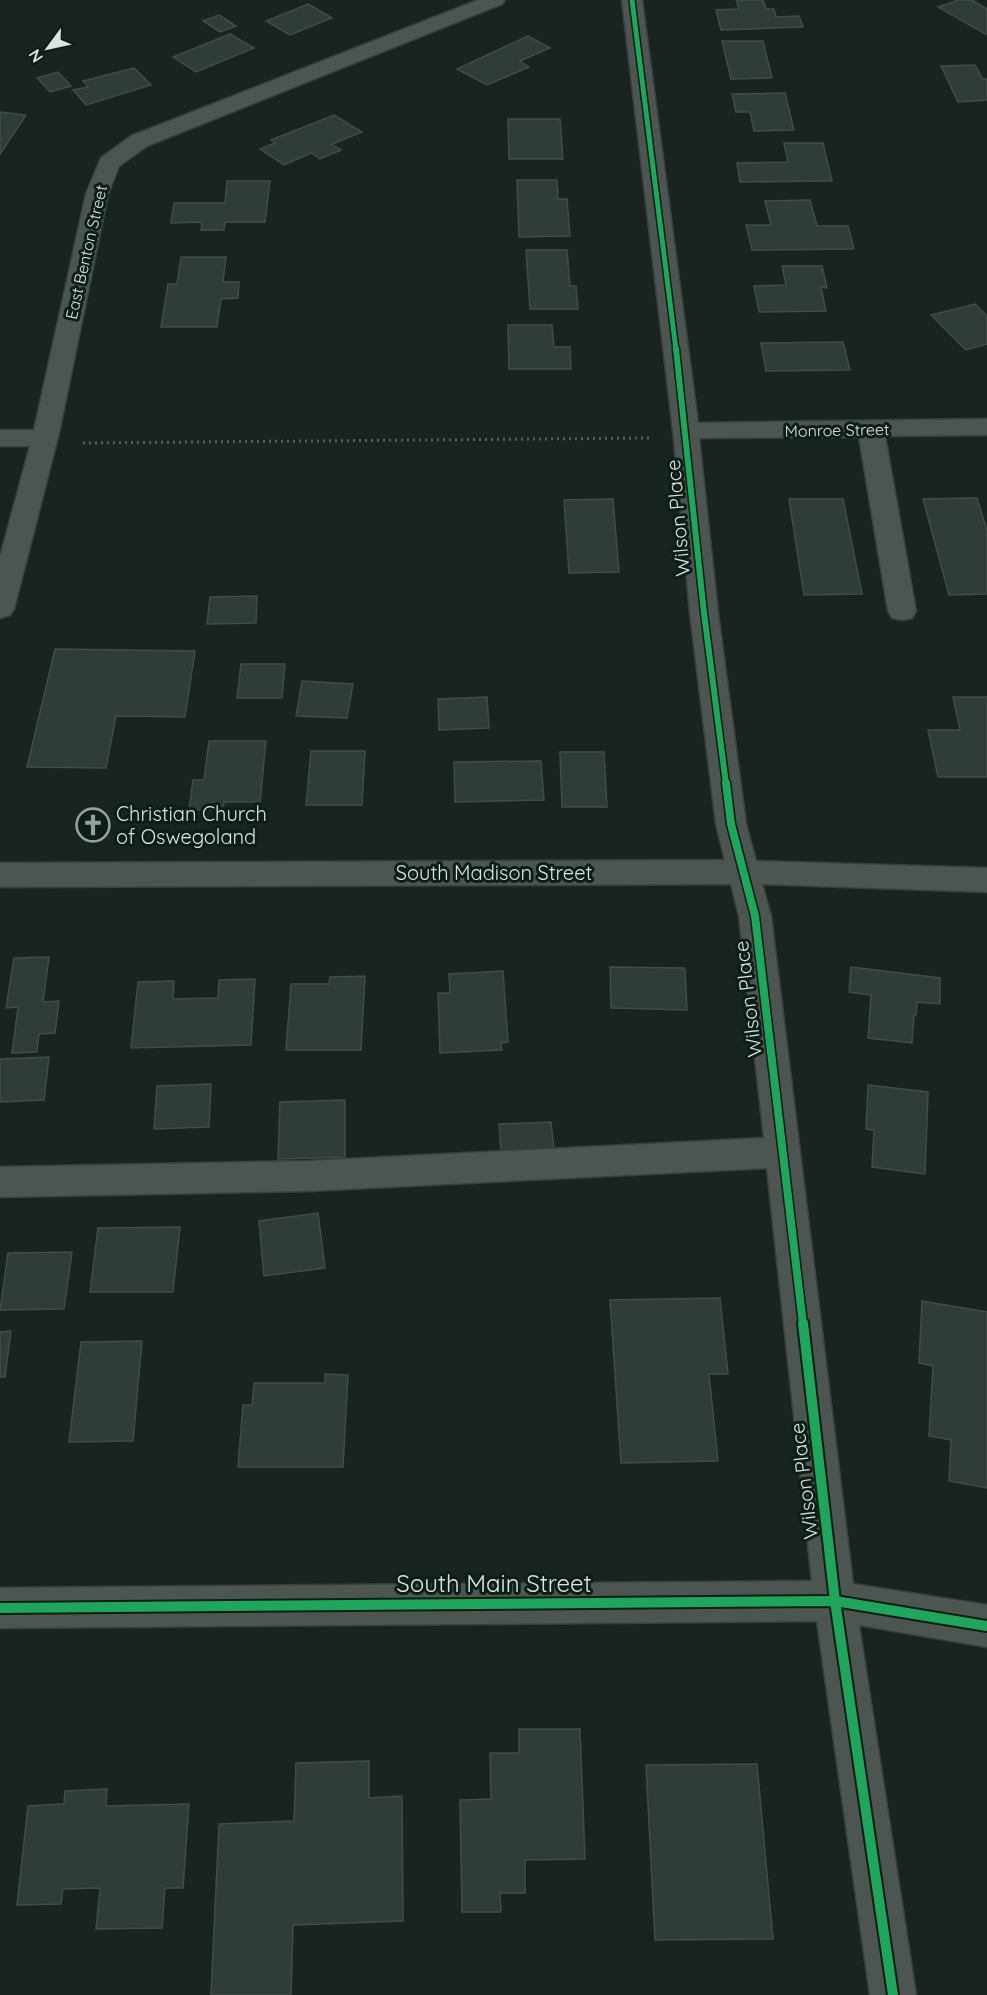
<svg xmlns="http://www.w3.org/2000/svg" width="987" height="1995" viewBox="0 0 987 1995" font-family="Quicksand,sans-serif">
	<style>
		.building { fill: #303d37; stroke: #434b47; stroke-width: 1.5 }
		.lines { fill: none; stroke-linecap: round; stroke-linejoin: round }
		.minor-casing { stroke: #393f3c; stroke-width: 3 }
		.path { stroke: #565d5a; stroke-width: 3; stroke-dasharray: 2 4; stroke-linecap: butt }
		.minor { fill: #4d5551; fill-rule: evenodd }
		.cycleway-far3-casing { stroke: #0d1e16; stroke-width: 8 }
		.cycleway-far2-casing { stroke: #0d1e16; stroke-width: 9 }
		.cycleway-far1-casing { stroke: #0d1e16; stroke-width: 11 }
		.cycleway-casing { stroke: #0d1e16; stroke-width: 14 }
		.cycleway-far3 { stroke: #20a55d; stroke-width: 5 }
		.cycleway-far2 { stroke: #20a55d; stroke-width: 6 }
		.cycleway-far1 { stroke: #20a55d; stroke-width: 8 }
		.cycleway { stroke: #20a55d; stroke-width: 10 }
		.labels { text-anchor: middle; stroke-width: 6; stroke-linejoin: round; paint-order: stroke }
		.far-street-label { font-size: 16px; fill: #dbe5df; stroke: #0d1e16 }
		.street-label { font-size: 20px; fill: #dbe5df; stroke: #0d1e16 }
		.poi-label { font-size: 20px; fill: #dbe5df; stroke: #0d1e16; text-anchor: start }
		.near-street-label { font-size: 24px; fill: #dbe5df; stroke: #0d1e16 }
	</style>
	<rect width="100%" height="100%" fill="#1a241f"/>
	<g class="building">
		<polygon points="736,0 763,0 766,9 774,9 776,17 799,16 803,27 721,30 716,10 739,9"/>
		<polygon points="959,0 972,0 987,9 987,35 938,7"/>
		<polygon points="308,4 332,18 290,35 266,21"/>
		<polygon points="219,15 236,26 220,32 203,21"/>
		<polygon points="230,34 254,48 196,72 173,57"/>
		<polygon points="528,36 550,48 520,61 529,67 487,85 457,69"/>
		<polygon points="722,41 763,41 772,78 731,79"/>
		<polygon points="975,65 983,79 987,79 987,100 958,102 941,66"/>
		<polygon points="134,68 151,85 86,105 73,90 88,87 83,81"/>
		<polygon points="58,72 71,86 50,92 37,78"/>
		<polygon points="785,93 794,130 754,131 750,112 736,112 732,94"/>
		<polygon points="0,112 26,115 0,154"/>
		<polygon points="334,115 362,132 332,144 341,150 320,159 311,153 284,165 260,149 275,143 271,140"/>
		<polygon points="508,119 560,119 563,159 509,159"/>
		<polygon points="784,143 823,143 832,181 740,182 737,163 788,162"/>
		<polygon points="517,180 557,180 558,199 567,199 570,236 519,237"/>
		<polygon points="227,181 270,181 265,222 225,222 224,230 201,230 202,222 171,223 174,203 225,203"/>
		<polygon points="810,200 817,226 848,226 854,249 752,250 746,225 771,225 765,201"/>
		<polygon points="526,250 567,250 570,286 576,286 578,309 530,309"/>
		<polygon points="181,257 226,257 223,282 239,282 238,298 221,299 217,327 161,327 168,284 177,284"/>
		<polygon points="782,266 822,266 827,288 821,287 826,311 759,312 754,286 786,285"/>
		<polygon points="975,304 987,316 987,344 966,350 931,315"/>
		<polygon points="508,325 552,325 554,347 570,347 571,369 509,369"/>
		<polygon points="843,342 850,370 766,371 761,343"/>
		<polygon points="977,498 987,531 987,594 949,595 923,499"/>
		<polygon points="613,499 619,572 569,573 564,500"/>
		<polygon points="789,499 843,499 862,594 804,595"/>
		<polygon points="257,596 256,623 207,624 210,597"/>
		<polygon points="55,649 195,651 185,717 116,716 106,768 27,767"/>
		<polygon points="241,664 285,664 282,698 237,698"/>
		<polygon points="302,681 353,684 347,718 296,716"/>
		<polygon points="487,697 489,728 439,730 438,699"/>
		<polygon points="953,697 987,697 987,777 938,777 928,730 960,730"/>
		<polygon points="209,741 266,741 260,802 224,802 223,810 189,810 193,780 204,780"/>
		<polygon points="311,751 365,751 362,805 306,805"/>
		<polygon points="560,752 604,752 607,807 562,807"/>
		<polygon points="541,761 544,800 455,802 454,762"/>
		<polygon points="49,957 43,1002 59,1001 55,1033 39,1034 37,1052 12,1053 18,1007 6,1008 14,958"/>
		<polygon points="610,967 685,968 687,1010 611,1008"/>
		<polygon points="851,967 940,978 940,1004 917,1002 916,1015 914,1015 912,1043 868,1038 871,995 849,992"/>
		<polygon points="503,971 508,1042 501,1043 502,1050 440,1053 438,993 450,993 449,974"/>
		<polygon points="365,976 361,1050 286,1050 291,984 329,984 330,977"/>
		<polygon points="255,979 251,1045 131,1048 138,982 174,981 173,999 218,998 219,980"/>
		<polygon points="49,1057 44,1100 0,1102 0,1059"/>
		<polygon points="211,1084 209,1127 154,1129 157,1086"/>
		<polygon points="868,1085 928,1092 925,1174 872,1167 874,1130 866,1129"/>
		<polygon points="345,1100 345,1157 278,1159 280,1102"/>
		<polygon points="551,1122 554,1150 501,1152 499,1124"/>
		<polygon points="318,1213 325,1268 264,1276 259,1221"/>
		<polygon points="180,1227 173,1292 90,1292 98,1228"/>
		<polygon points="72,1252 64,1309 0,1310 8,1253"/>
		<polygon points="720,1298 728,1374 709,1374 718,1461 621,1463 610,1300"/>
		<polygon points="922,1301 987,1312 987,1488 949,1481 951,1440 929,1436 933,1366 919,1363"/>
		<polygon points="11,1331 5,1377 0,1377 0,1332"/>
		<polygon points="142,1341 133,1441 69,1442 81,1342"/>
		<polygon points="325,1374 348,1375 343,1467 238,1467 243,1405 252,1405 254,1383 325,1383"/>
		<polygon points="519,1729 580,1729 585,1859 525,1860 525,1893 500,1893 501,1912 462,1912 460,1800 491,1799 490,1753 519,1753"/>
		<polygon points="369,1761 369,1798 402,1796 403,1921 293,1925 291,1995 211,1995 219,1824 294,1821 296,1763"/>
		<polygon points="757,1764 773,1939 655,1940 646,1765"/>
		<polygon points="107,1789 106,1806 189,1804 183,1888 165,1888 162,1928 96,1929 100,1888 63,1889 61,1904 17,1905 28,1806 64,1804 65,1791"/>
	</g>
	<g class="lines">
		<defs>
			<g id="minor">
				<polygon points="478,0 505,0 502,4 147,146 119,166 108,194 59,433 14,609 10,615 0,618 0,557 30,446 0,446 0,430 34,430 86,194 101,158 131,136"/>
				<polygon points="622,0 642,0 698,423 987,419 987,435 885,436 916,611 912,618 902,620 892,618 888,611 859,437 699,438 718,613 746,824 756,861 987,868 987,892 762,884 771,916 853,1584 987,1605 987,1647 859,1625 916,1995 870,1995 817,1621 0,1628 0,1588 812,1581 767,1168 308,1191 0,1197 0,1167 308,1161 764,1138 739,916 731,884 0,887 0,863 725,860 716,824 690,613 673,430"/>
			</g>
		</defs>
		<use href="#minor" class="minor-casing"/>
		<polyline class="path" points="83,443 649,438"/>
		<use href="#minor" class="minor"/>
		<defs>
			<polyline id="cycleway-far3" points="632,0 676,350"/>
			<polyline id="cycleway-far2" points="676,349 704,613 726,784"/>
			<polyline id="cycleway-far1" points="726,783 731,824 755,916 803,1324"/>
			<g id="cycleway">
				<polyline points="803,1323 835,1601 893,1995"/>
				<polyline points="0,1608 835,1601 987,1626"/>
			</g>
		</defs>
		<use href="#cycleway-far3" class="cycleway-far3-casing"/>
		<use href="#cycleway-far2" class="cycleway-far2-casing"/>
		<use href="#cycleway-far1" class="cycleway-far1-casing"/>
		<use href="#cycleway" class="cycleway-casing"/>
		<use href="#cycleway-far3" class="cycleway-far3"/>
		<use href="#cycleway-far2" class="cycleway-far2"/>
		<use href="#cycleway-far1" class="cycleway-far1"/>
		<use href="#cycleway" class="cycleway"/>
	</g>
	<defs>
		<symbol id="church-ring" viewBox="-11 -11 22 22"><circle r="9.5" fill="#0d1e16" stroke="#97a19c" stroke-width="1.5"/><path d="M-1.2-6h2.4v3.5h3.3v2.4h-3.3V6h-2.4V-.1h-3.3v-2.4h3.3Z" fill="#97a19c"/></symbol>
	</defs>
	<g fill-rule="evenodd">
		<use href="#church-ring" x="74" y="806" width="38" height="38"/>
	</g>
	<g class="labels">
		<g class="far-street-label">
			<text transform="translate(86 252) rotate(-77)" y="6">East Benton Street</text>
			<text transform="translate(837 430) rotate(-1)" y="6">Monroe Street</text>
		</g>
		<g class="street-label">
			<text transform="translate(678 518) rotate(-95)" y="7">Wilson Place</text>
			<text x="494" y="880">South Madison Street</text>
			<text transform="translate(748 999) rotate(-97)" y="7">Wilson Place</text>
			<text transform="translate(804 1481) rotate(-97)" y="7">Wilson Place</text>
		</g>
		<g class="poi-label">
			<text x="116" y="821">Christian Church<tspan x="116" dy="23">of Oswegoland</tspan></text>
		</g>
		<g class="near-street-label">
			<text x="494" y="1592">South Main Street</text>
		</g>
	</g>
	<g transform="translate(48 48) rotate(237)" stroke="#0d1e16" stroke-width="4.5" paint-order="stroke">
	<path d="M0-4.5L10 22L0 15L-10 22Z" fill="#dbe5df"/>
	<text y="-9" font-size="16" font-weight="bold" text-anchor="middle" fill="#dbe5df">N</text>
	</g>
</svg>
